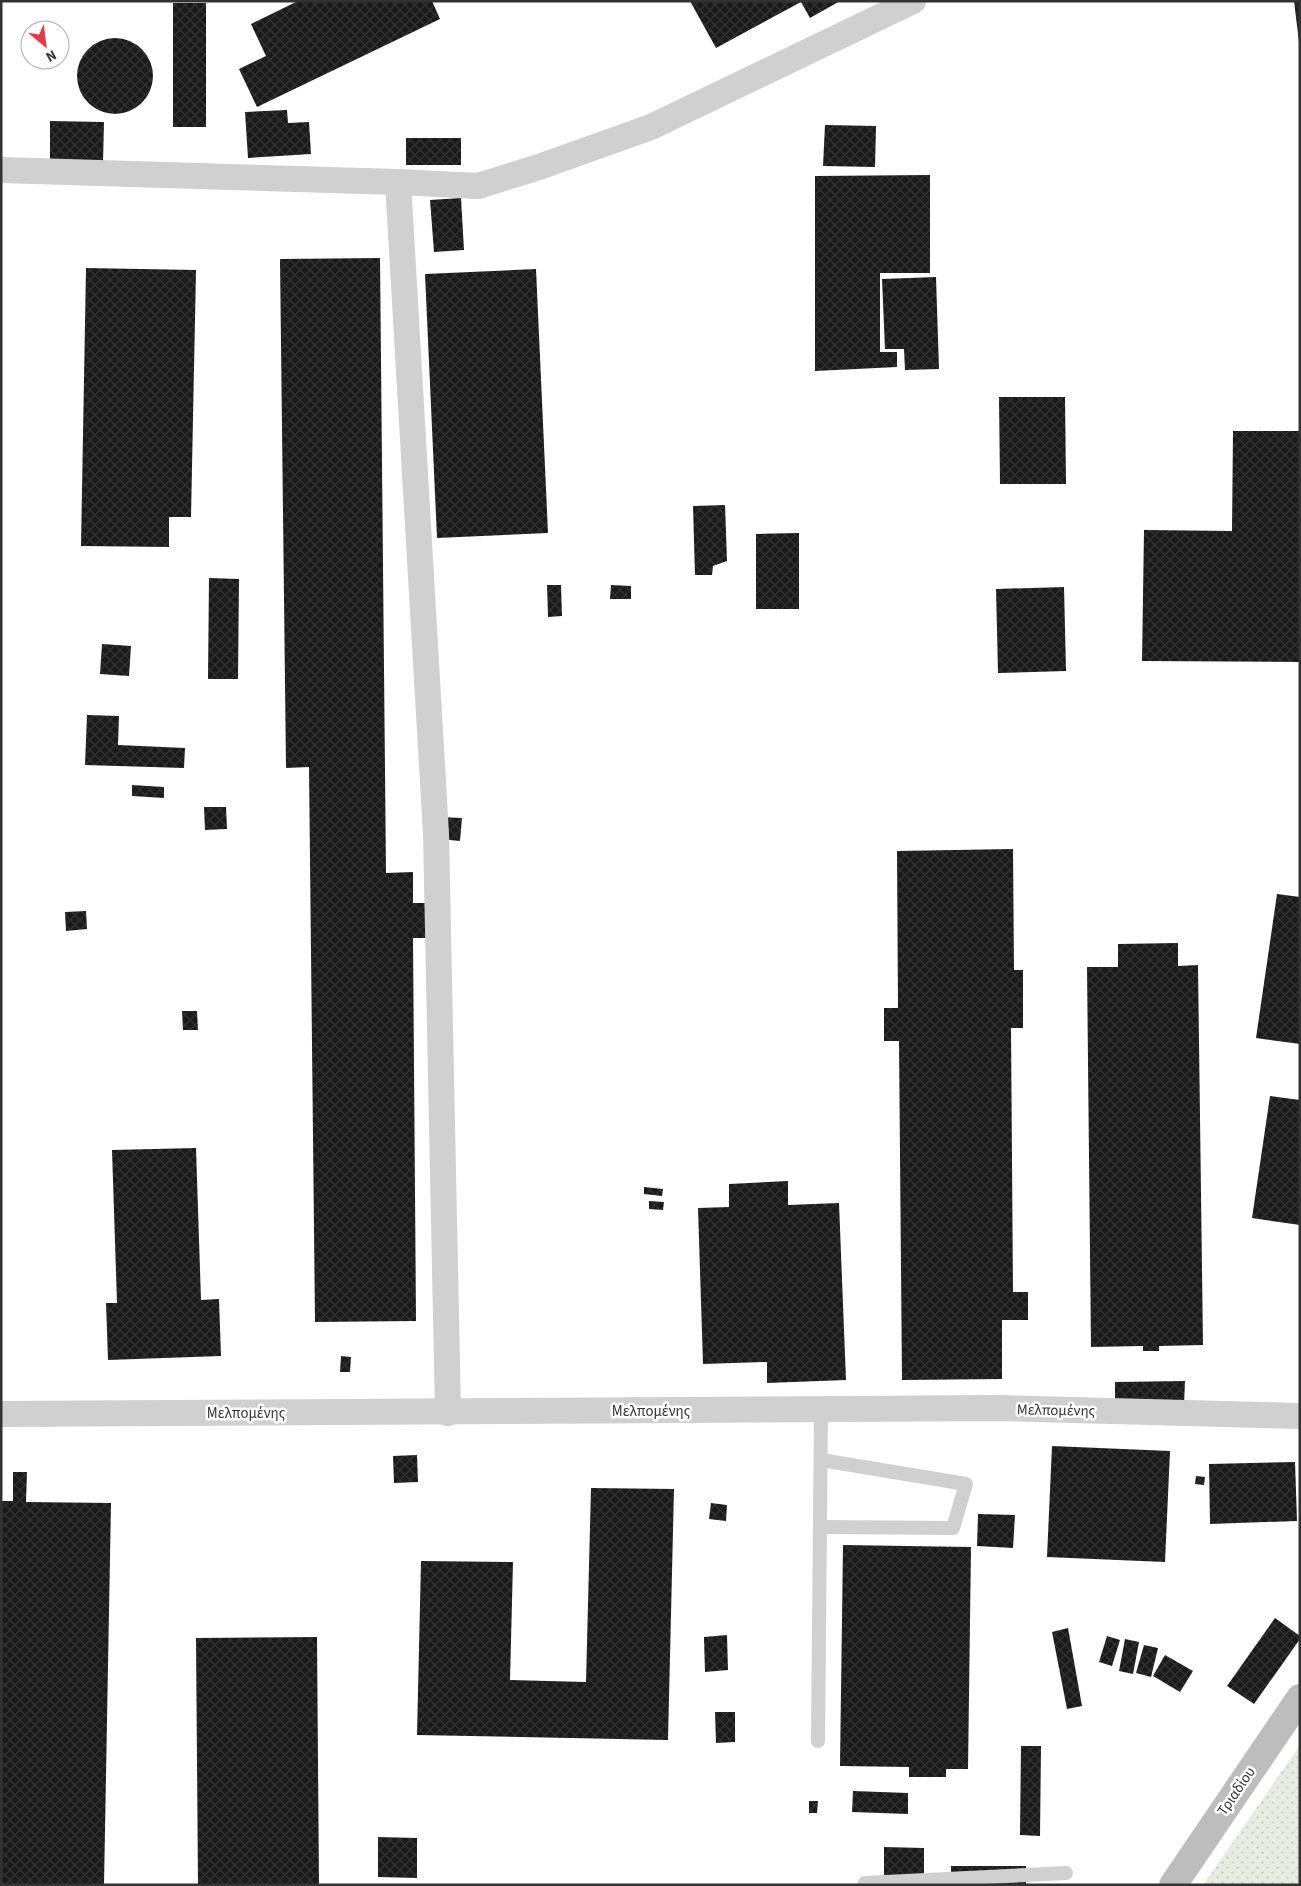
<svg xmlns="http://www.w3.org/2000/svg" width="1301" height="1886" viewBox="0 0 1301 1886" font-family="'Source Sans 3',sans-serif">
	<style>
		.grass { fill: url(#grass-dots) }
		.building { fill: url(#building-cross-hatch) }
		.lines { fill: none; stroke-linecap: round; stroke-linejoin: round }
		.lane { stroke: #d0d0d0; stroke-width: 14 }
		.street { stroke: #d0d0d0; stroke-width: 26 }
		.secondary { stroke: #bdbdbd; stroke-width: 28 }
		.labels { text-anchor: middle; stroke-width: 5; stroke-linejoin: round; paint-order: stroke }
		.street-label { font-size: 15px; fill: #333; stroke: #fff }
	</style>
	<defs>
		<pattern id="grass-dots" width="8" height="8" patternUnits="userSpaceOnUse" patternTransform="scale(1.25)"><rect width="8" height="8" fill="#e6ecdf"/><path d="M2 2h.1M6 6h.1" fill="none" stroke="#c6cbc0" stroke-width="1.8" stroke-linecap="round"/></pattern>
		<pattern id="building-cross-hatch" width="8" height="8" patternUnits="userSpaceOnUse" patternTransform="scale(1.25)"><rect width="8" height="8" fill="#1a1a1a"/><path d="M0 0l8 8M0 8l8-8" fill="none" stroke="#333"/></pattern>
	</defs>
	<rect width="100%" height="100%" fill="#fff"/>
	<polygon class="grass" points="1300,1745 1300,1885 1203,1885"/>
	<g class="building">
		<polygon points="298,1 432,1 440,19 257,107 239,69 266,56 251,24"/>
		<polygon points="690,1 840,1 810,18 801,2 716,48"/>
		<polygon points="1294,1 1300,1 1300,41 1299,42"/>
		<rect x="173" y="3" width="33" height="124"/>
		<circle cx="115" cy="76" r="38"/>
		<polygon points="287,110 288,123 309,122 311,154 248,158 245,112"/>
		<polygon points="50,121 104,122 103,162 50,161"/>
		<polygon points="825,125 876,126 875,167 823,166"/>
		<rect x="406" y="138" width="55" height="27"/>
		<polygon points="930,175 930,273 880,273 880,352 897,352 897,367 815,371 815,176"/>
		<polygon points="461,198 464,250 434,252 430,200"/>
		<polygon points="380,258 386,873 413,872 413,903 434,903 434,938 413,938 416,1321 315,1322 309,767 286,768 280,259"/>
		<polygon points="86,268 196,270 191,517 169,517 169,547 81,546"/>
		<polygon points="536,269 548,533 437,538 425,274"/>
		<polygon points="936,277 939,369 905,370 904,349 885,349 882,279"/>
		<polygon points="999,397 1065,397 1066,484 1000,484"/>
		<polygon points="1233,431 1300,431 1300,662 1142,661 1144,530 1232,531"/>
		<polygon points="725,505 727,561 713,566 712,575 695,575 693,506"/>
		<polygon points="799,533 799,609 756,609 756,534"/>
		<polygon points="209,578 239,579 238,679 208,679"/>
		<polygon points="547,585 561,585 562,616 548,617"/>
		<polygon points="611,585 631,586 631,599 610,599"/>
		<polygon points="1064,587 1066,671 998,673 996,589"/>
		<polygon points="102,644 131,646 129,676 100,674"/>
		<polygon points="87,715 119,716 118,745 185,748 184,768 85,765"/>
		<polygon points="132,785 164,787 164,798 132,796"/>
		<polygon points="204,807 226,807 227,829 205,830"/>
		<polygon points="441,817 462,818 460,841 440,839"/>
		<polygon points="1013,849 1014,970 1023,970 1023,1028 1011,1028 1013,1292 1028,1292 1028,1320 1002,1320 1002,1379 902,1380 899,1041 884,1041 884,1008 898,1008 897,851"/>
		<polygon points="1277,894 1300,897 1300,1044 1256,1038"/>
		<polygon points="86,911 87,929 66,931 65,912"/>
		<polygon points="1178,943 1178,966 1198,965 1203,1345 1159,1346 1159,1351 1143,1351 1143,1346 1091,1347 1087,967 1118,967 1118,944"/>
		<polygon points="182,1011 197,1011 198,1030 183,1030"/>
		<polygon points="1270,1096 1300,1100 1300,1225 1252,1218"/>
		<polygon points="196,1148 201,1300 219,1299 221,1356 108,1360 106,1303 117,1303 112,1150"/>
		<polygon points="788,1181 788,1205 839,1203 846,1380 767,1383 767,1362 703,1364 698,1208 729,1207 729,1184"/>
		<polygon points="644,1187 663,1189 662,1196 644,1194"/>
		<polygon points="649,1201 664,1202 663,1210 649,1209"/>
		<polygon points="341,1356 351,1357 350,1372 340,1372"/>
		<polygon points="1185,1381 1184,1405 1115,1405 1115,1382"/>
		<polygon points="1052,1446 1170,1451 1165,1562 1047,1557"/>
		<polygon points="417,1455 418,1482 394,1483 393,1456"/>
		<polygon points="1295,1462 1297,1521 1210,1524 1209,1464"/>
		<polygon points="13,1472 27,1472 26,1502 111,1503 104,1885 1,1885 1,1501 13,1501"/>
		<polygon points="1196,1476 1205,1477 1204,1485 1195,1484"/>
		<polygon points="591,1488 674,1489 668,1740 417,1735 421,1561 513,1562 510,1680 586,1682"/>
		<polygon points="711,1503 727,1505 726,1521 709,1519"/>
		<polygon points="978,1514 1015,1515 1013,1548 977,1546"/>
		<polygon points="843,1545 971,1547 968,1769 946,1769 946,1777 909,1777 909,1767 840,1766"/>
		<polygon points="1275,1618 1300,1636 1300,1639 1254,1704 1227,1686"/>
		<polygon points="1068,1628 1082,1706 1067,1709 1052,1632"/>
		<polygon points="727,1635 728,1670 705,1672 704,1637"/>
		<polygon points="1107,1636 1120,1640 1112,1666 1099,1662"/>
		<polygon points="317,1637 319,1885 198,1885 196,1638"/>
		<polygon points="1125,1639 1139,1642 1133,1674 1119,1671"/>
		<polygon points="1144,1645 1158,1648 1151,1677 1136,1673"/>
		<polygon points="1165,1655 1193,1671 1180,1692 1153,1676"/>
		<polygon points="715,1712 735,1712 735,1742 716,1743"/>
		<polygon points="1021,1746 1041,1746 1040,1836 1020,1835"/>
		<polygon points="853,1791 908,1793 908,1814 852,1812"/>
		<polygon points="809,1801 818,1801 817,1813 809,1813"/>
		<polygon points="378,1837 417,1838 417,1878 378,1877"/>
		<polygon points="884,1847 924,1848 924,1877 884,1877"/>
		<rect x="951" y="1866" width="75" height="19"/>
	</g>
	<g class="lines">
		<g class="lane">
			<polyline points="820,1527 953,1528 966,1484 821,1460"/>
			<polyline points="818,1741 821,1410"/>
			<polyline points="864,1885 865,1883 1066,1873"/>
		</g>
		<g class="street">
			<polyline points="1,170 398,182 478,186 539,167 651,127 913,1"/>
			<polyline points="398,182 436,834 448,1413"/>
			<polyline points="1,1414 999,1408 1300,1416"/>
		</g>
		<polyline class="secondary" points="1173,1885 1300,1698"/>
	</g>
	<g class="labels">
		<g class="street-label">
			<text transform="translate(1056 1410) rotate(1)" y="5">Μελπομένης</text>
			<text x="651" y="1416">Μελπομένης</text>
			<text x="246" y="1418">Μελπομένης</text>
			<text transform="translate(1236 1791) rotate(-56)" y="5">Τριαδίου</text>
		</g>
	</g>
	<rect width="1301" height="1886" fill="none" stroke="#333333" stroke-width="5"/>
	<g transform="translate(45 45) rotate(151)"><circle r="24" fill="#ffffff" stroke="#adadad"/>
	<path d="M0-4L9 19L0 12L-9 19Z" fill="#e63946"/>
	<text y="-8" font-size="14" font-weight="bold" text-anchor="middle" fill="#333333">N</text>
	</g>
</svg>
